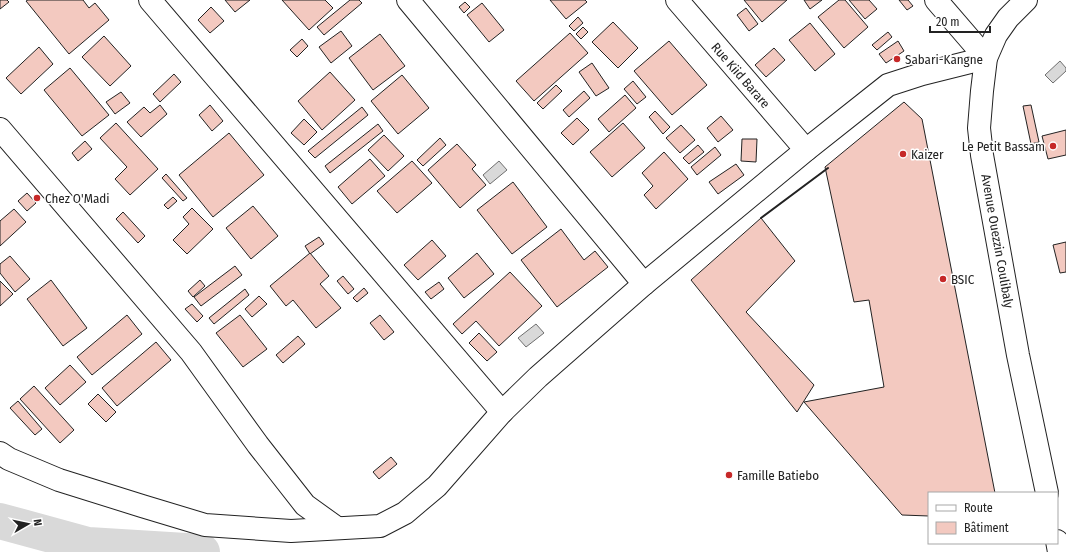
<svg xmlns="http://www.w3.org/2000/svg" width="1066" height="552" viewBox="0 0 1066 552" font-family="'Fira Sans Condensed',sans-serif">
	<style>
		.water { fill: #d9d9d9; stroke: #6f6f6f }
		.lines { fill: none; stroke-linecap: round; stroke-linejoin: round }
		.river { stroke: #d9d9d9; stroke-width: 36 }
		.building { fill: #f3c9c0; stroke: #222 }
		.minor-casing { stroke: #222; stroke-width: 24 }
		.major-casing { stroke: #222; stroke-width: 24 }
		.minor { stroke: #fff; stroke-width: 22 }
		.major { stroke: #fff; stroke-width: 22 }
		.wall { stroke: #222; stroke-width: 2 }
		.poi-dot { fill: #c62828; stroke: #fff; stroke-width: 1.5 }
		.labels { text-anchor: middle; stroke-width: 3; stroke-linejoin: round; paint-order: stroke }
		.poi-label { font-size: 13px; fill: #222; stroke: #fff; text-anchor: start }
		.street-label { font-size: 13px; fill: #222; stroke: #fff }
	</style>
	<rect width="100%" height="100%" fill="#fff"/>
	<g class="water">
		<polygon points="1060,61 1066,68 1066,71 1053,83 1045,75"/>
		<polygon points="499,161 507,170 490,184 483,175"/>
		<polygon points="536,324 544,333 526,347 518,338"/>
	</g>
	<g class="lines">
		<polyline class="river" points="0,521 88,545 202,552"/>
	</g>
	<g class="building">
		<polygon points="0,0 7,0 9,2 0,9"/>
		<polygon points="28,0 83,0 89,8 95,3 109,20 69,54 26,1"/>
		<polygon points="225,0 250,0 235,12"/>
		<polygon points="282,0 325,0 333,8 309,30"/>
		<polygon points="350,0 359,0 362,3 324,35 317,27"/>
		<polygon points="550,0 585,0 587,2 566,19"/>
		<polygon points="744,0 787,0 762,22"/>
		<polygon points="804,0 822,0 810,9"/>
		<polygon points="839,0 845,0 868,27 844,48 818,17"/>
		<polygon points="849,0 869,0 877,9 865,19"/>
		<polygon points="899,0 908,0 913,6 907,10"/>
		<polygon points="465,2 470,7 464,13 459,7"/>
		<polygon points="482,3 504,30 489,42 467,15"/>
		<polygon points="211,7 224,21 210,33 198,20"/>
		<polygon points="746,8 758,24 749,31 737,15"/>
		<polygon points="578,17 583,23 574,31 569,26"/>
		<polygon points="613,22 638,48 618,68 592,42"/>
		<polygon points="810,23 835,54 815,71 789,40"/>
		<polygon points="583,27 588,32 581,39 576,34"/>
		<polygon points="341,31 352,46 331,63 319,47"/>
		<polygon points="888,32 892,37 877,50 872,45"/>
		<polygon points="570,33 588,53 534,101 516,81"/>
		<polygon points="380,34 405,66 373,90 349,58"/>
		<polygon points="104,36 131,66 110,86 82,57"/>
		<polygon points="302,39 308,46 297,57 290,50"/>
		<polygon points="669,41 707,85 672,115 634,71"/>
		<polygon points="898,41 904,51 886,63 879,54"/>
		<polygon points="39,47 53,64 21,94 6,78"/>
		<polygon points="774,48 785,60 766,77 755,65"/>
		<polygon points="592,63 609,88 596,96 579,72"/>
		<polygon points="70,68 109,115 82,136 44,90"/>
		<polygon points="330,72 355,100 322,130 298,101"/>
		<polygon points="174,74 181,82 160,102 153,94"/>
		<polygon points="402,75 429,108 398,134 371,101"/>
		<polygon points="633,81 646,97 637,104 624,89"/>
		<polygon points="556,85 562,91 543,109 537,103"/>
		<polygon points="584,91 590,98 569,117 563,110"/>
		<polygon points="121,92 130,103 115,114 106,102"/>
		<polygon points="625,95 636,108 609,132 598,119"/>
		<polygon points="904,102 922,119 995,493 929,493 929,516 902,515 804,402 884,387 869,300 854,302 825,167"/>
		<polygon points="160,105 167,114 141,137 127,122 144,107 150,113"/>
		<polygon points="210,105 223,121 212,131 199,115"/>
		<polygon points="1031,105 1039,142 1031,144 1023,106"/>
		<polygon points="362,107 368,115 315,158 308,151"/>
		<polygon points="655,111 670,127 663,134 649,117"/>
		<polygon points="721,116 733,130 718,142 707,128"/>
		<polygon points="577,118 589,130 573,145 561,133"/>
		<polygon points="304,119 317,132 304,145 291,133"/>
		<polygon points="116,123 158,169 130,195 115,179 127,167 100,138"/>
		<polygon points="623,123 645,148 612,177 590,152"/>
		<polygon points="378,124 383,131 330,173 325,166"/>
		<polygon points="681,125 695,140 680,153 666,138"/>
		<polygon points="1066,130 1066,155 1048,159 1042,136"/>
		<polygon points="229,133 264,175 213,217 179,175"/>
		<polygon points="384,135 404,156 388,171 368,150"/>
		<polygon points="440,138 446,145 423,166 417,160"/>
		<polygon points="742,139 757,139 756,162 741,161"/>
		<polygon points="85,141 92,149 78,161 72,153"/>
		<polygon points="457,144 476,165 472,169 486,185 460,208 428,170"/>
		<polygon points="698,145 704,152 689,164 683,158"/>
		<polygon points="715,147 721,155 697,175 691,167"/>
		<polygon points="664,152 688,179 656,209 644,195 653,186 642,173"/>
		<polygon points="370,159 385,176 352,204 338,187"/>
		<polygon points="412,161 432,183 397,213 377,191"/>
		<polygon points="736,164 744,175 718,194 709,182"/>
		<polygon points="166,174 187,198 183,201 162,178"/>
		<polygon points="513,182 547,227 512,254 477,210"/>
		<polygon points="27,193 36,203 27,211 18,201"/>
		<polygon points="173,197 177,201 168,209 164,205"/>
		<polygon points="253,206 278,236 251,259 226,228"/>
		<polygon points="192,208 213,229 187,254 173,240 189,224 183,217"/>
		<polygon points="14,209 26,222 0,246 0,221"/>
		<polygon points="123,212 145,236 138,243 116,219"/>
		<polygon points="761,218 795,261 746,312 814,385 797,412 691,280"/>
		<polygon points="561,229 584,260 595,251 608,267 557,307 521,260"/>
		<polygon points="319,237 324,244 310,254 305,246"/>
		<polygon points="432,240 446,256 418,280 404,265"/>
		<polygon points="1066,242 1066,272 1060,273 1053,245"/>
		<polygon points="310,253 329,276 320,284 341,308 316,328 293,300 286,306 270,286"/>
		<polygon points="477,253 494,274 464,298 448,278"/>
		<polygon points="10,256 30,279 15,292 0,273 0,264"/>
		<polygon points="235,266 242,275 201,306 194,297"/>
		<polygon points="510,272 542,306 499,346 476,321 462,334 453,324"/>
		<polygon points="343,276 354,289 348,294 337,281"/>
		<polygon points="51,280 87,328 63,346 27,299"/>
		<polygon points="200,280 205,286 193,297 188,291"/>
		<polygon points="0,281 13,294 0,306"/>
		<polygon points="439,282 444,289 431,299 425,292"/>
		<polygon points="364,288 368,293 357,302 353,298"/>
		<polygon points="245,289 249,295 214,324 209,318"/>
		<polygon points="259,296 267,304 252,317 245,309"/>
		<polygon points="192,304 203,316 197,322 185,309"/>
		<polygon points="127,315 142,334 92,375 77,357"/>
		<polygon points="240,315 267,349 243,367 216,333"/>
		<polygon points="380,315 394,332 384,340 370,323"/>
		<polygon points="479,333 497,352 487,361 469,343"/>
		<polygon points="298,336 305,344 283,363 276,355"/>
		<polygon points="156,342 171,360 117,406 102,388"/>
		<polygon points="70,365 86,382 60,405 45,388"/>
		<polygon points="34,386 74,430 60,443 20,399"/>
		<polygon points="98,394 116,412 106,422 88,404"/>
		<polygon points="18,401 42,429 35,435 10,408"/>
		<polygon points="391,457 397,464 379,479 373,472"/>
	</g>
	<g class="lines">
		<defs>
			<g id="minor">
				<polyline points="150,0 502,412"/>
				<polyline points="408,0 644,284"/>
				<polyline points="677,0 806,150"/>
				<polyline points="0,129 191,352 258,445 305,505 337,528"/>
				<polyline points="0,453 9,459 59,480 142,506 205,525 291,531 380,526 405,513 437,486 502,412 538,377 644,284 806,150 888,85 922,74 986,58 936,0"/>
			</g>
			<g id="major">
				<polyline points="1026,0 1008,18 996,35 986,58 982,91 979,128 982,155 1018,355 1047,493"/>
				<polyline points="1057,541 1059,552"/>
			</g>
		</defs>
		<use href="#minor" class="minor-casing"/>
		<use href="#major" class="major-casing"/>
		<use href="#minor" class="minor"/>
		<use href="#major" class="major"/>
		<polyline class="wall" points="761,218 828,168"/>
	</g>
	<g class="poi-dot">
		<circle cx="897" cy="59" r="4"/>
		<circle cx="1053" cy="146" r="4"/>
		<circle cx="903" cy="154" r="4"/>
		<circle cx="37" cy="198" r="4"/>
		<circle cx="943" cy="279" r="4"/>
		<circle cx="729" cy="475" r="4"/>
	</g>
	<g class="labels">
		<g class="poi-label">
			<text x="905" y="64">Sabari-Kangne</text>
			<text x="1045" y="151" text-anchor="end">Le Petit Bassam</text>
			<text x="911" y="159">Kaizer</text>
			<text x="45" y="203">Chez O'Madi</text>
			<text x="951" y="284">BSIC</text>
			<text x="737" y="480">Famille Batiebo</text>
		</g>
		<g class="street-label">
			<text transform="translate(741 75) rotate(49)" y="5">Rue Kiid Barare</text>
			<text transform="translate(998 241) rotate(80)" y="5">Avenue Ouezzin Coulibaly</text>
		</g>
	</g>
	<rect x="928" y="492" width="130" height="52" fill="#ffffff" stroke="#a7a7a7"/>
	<rect x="936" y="505" width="20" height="6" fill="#ffffff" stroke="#a7a7a7"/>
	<text x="964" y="512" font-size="12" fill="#222222">Route</text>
	<rect x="936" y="522" width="20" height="12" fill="#f3c9c0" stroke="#a7a7a7"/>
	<text x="964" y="532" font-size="12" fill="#222222">Bâtiment</text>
	<g transform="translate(28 524) rotate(81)" stroke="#ffffff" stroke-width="3" paint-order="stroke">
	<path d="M0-3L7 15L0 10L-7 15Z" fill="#222222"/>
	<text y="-6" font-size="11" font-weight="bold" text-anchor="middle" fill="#222222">N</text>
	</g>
	<path d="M930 26v6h60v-6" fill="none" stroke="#222222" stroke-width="2"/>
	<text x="936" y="26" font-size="12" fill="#222222" stroke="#ffffff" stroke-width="3" paint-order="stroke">20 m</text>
</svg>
